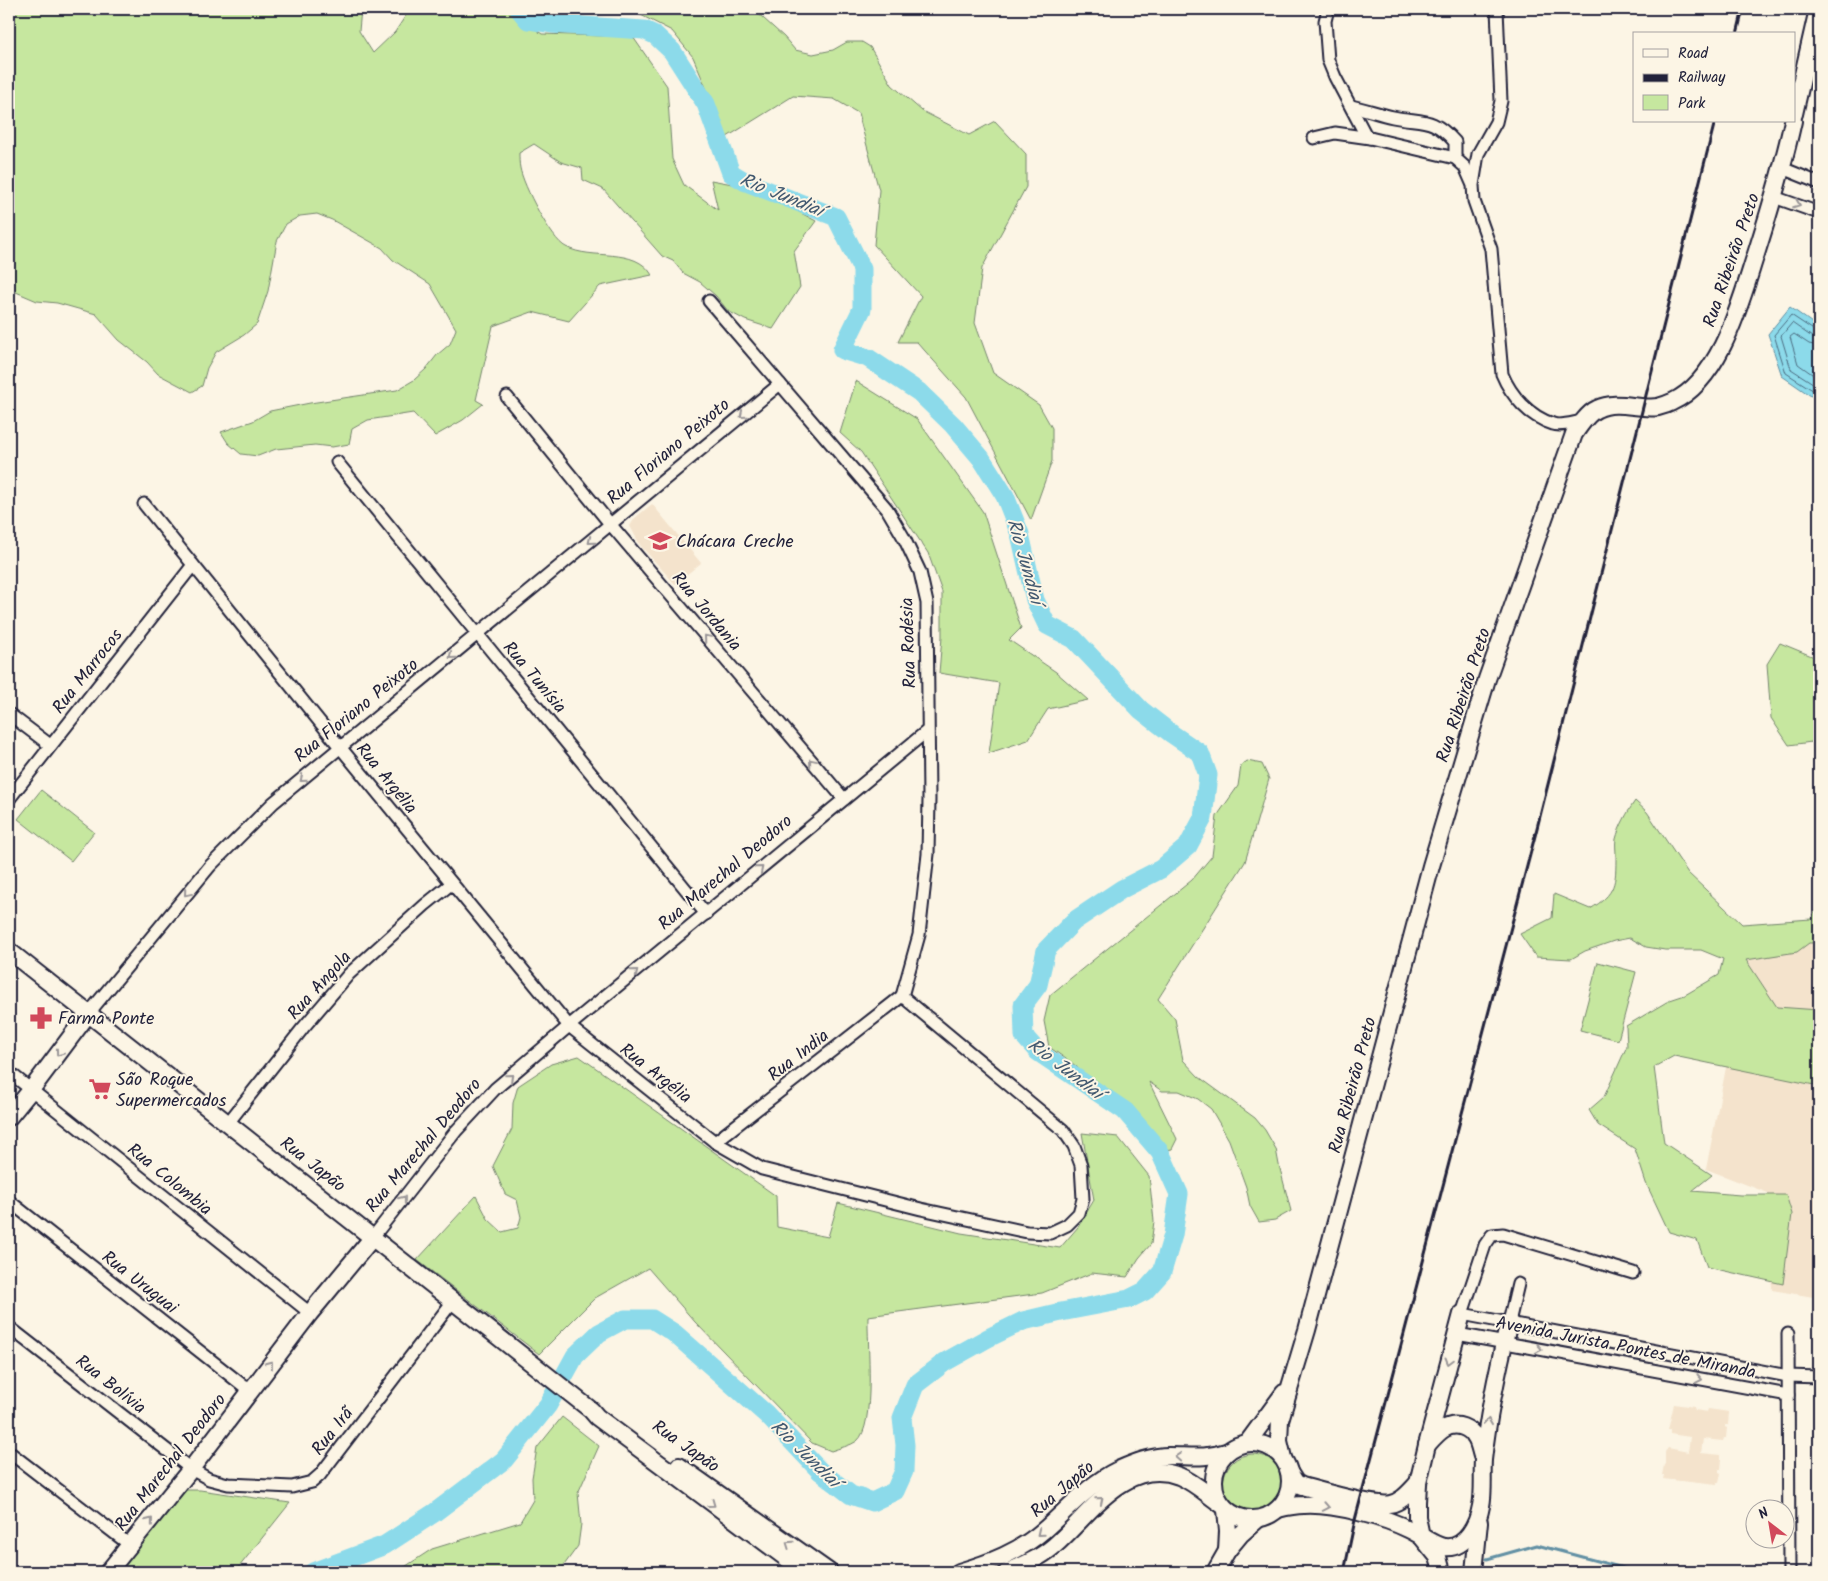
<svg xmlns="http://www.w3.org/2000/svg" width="1828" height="1581" viewBox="0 0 1828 1581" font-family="Kalam,sans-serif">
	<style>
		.built { fill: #f4e3cc }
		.green { fill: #c6e79f; stroke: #74846d }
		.water { fill: #8cdaea; stroke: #6290a4 }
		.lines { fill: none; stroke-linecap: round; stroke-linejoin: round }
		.shore { stroke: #4c6c81; stroke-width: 1 }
		.stream { stroke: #6290a4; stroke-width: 3 }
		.river { stroke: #8cdaea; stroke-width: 19 }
		.street-casing { stroke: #22223b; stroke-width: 15 }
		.secondary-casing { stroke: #22223b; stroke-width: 20 }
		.street { stroke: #fcf5e5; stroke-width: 11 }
		.secondary { stroke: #fcf5e5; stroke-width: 16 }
		.rail { stroke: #22223b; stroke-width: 3 }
		.oneway { stroke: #9a9698 }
		.labels { text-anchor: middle; stroke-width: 4; stroke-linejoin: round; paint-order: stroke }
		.street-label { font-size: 18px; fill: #22223b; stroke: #fcf5e5 }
		.poi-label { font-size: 18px; fill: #22223b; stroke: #fcf5e5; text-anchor: start }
		.water-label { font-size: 19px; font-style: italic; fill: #425970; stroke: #fcf5e5 }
	</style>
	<rect width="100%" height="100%" fill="#fcf5e5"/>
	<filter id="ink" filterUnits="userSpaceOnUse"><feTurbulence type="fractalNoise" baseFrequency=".02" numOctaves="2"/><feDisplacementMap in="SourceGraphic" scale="10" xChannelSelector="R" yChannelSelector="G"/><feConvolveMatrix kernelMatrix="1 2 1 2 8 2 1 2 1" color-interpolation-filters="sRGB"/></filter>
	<g filter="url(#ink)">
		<g class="built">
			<polygon points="652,504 701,563 675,584 640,545 630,526 635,518"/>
			<polygon points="1819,932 1819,1298 1772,1290 1768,1193 1706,1169 1751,941"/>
			<polygon points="1674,1404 1694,1407 1695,1410 1707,1412 1708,1409 1729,1412 1728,1425 1725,1425 1725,1427 1727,1428 1726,1438 1724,1438 1723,1441 1703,1439 1701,1453 1721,1455 1721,1459 1722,1459 1721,1469 1719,1469 1719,1472 1721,1473 1719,1483 1717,1483 1717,1485 1663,1479 1664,1475 1662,1475 1664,1465 1665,1464 1665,1452 1668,1448 1688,1452 1690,1437 1670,1434 1670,1430 1668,1430"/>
		</g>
		<g class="green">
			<path d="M9,9H361L359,31L373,53L395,32L410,9H506L542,34L633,37L667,86L672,159L684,185L718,210L711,180L754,188L816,221L794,251L800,287L773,329L745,320L728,311L716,296L700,282L683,273L673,261L662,256L603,189L583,180L582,168L561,162L534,144L519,153C519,158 519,163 520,168C523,185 551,240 566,247C592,261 635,246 652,275L600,286L569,321L532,312L493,326L476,400L483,404L463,420L435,436L413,413L368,420L352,429L349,444L332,447L315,445L276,449L258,456L241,454L228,443L221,432L253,421L270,411L310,403L397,390L414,380L426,369L437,355L450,344L456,329L430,284L393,260L382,248L332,220L317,214L300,216L286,224L277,241L268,291L257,324L244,335L216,352L207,368L202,386L192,392L158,374L147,362L119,340L96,314L57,303L37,301L9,289Z"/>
			<polygon points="612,9 753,9 784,37 795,50 813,54 833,50 847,42 862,42 870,47 892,85 922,111 969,135 995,121 1026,154 1026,187 982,268 975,323 993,373 1039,405 1052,428 1052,461 1031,520 966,397 917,342 898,342 921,296 874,245 879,190 858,113 834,99 793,96 727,137 693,57 672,31 629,9"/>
			<polygon points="856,381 917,419 983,512 1021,628 1009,640 1056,672 1088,700 1048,709 1028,740 989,753 999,683 939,673 942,637 942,592 928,553 861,452 840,433"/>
			<polygon points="1780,643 1819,659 1819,741 1789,745 1771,718 1767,664"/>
			<polygon points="1247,761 1262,764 1269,779 1245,862 1158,999 1175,1019 1183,1060 1199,1077 1255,1118 1265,1130 1276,1149 1279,1165 1291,1211 1275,1220 1259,1222 1250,1206 1246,1187 1229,1140 1211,1109 1198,1099 1179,1091 1162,1091 1149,1082 1177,1139 1172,1149 1166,1150 1087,1079 1076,1066 1049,1047 1044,1021 1050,995 1192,880 1212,856 1217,816 1238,786 1241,766"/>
			<polygon points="41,790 94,832 71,861 18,819"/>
			<path d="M1635,801L1647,812L1688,873L1742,924L1811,919L1819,904V943H1809L1797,952L1746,960L1777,1007L1819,1010V1086L1674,1056L1654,1067L1664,1143L1712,1175L1692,1191L1740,1195H1786L1792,1214L1783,1284L1707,1267L1697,1240L1669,1232L1646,1183L1635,1149L1598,1125L1589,1110L1604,1097L1627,1046L1626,1026L1670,1000L1685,995L1719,975L1723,959L1701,950H1665L1646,947L1630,938L1614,941L1585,951L1571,959L1536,957L1520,934L1552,918L1554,894L1590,909C1616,894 1616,883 1616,855C1616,850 1615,844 1616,839C1619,827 1628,811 1635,801Z"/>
			<polygon points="1598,962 1636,972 1618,1040 1580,1030"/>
			<path d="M579,1056L776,1196L777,1227L828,1237L838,1203L961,1233L1060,1248L1078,1227L1094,1200L1082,1133L1118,1137L1149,1176L1154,1221L1151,1244L1139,1258L1127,1277L1092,1273L1042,1293L868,1316C867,1341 876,1426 857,1441C850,1446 839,1448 831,1451L812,1443L695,1322L648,1268L595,1298L539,1354L417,1260L476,1196L488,1219L502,1232L518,1228L521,1217L517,1200L505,1194L493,1166L512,1129L513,1103L518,1086L551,1064Z"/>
			<polygon points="562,1417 599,1446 578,1493 581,1524 578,1546 559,1572 397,1572 432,1549 520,1522 533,1500 532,1478 537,1448"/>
			<circle cx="1253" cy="1484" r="30"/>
			<polygon points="186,1490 200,1490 290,1503 235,1572 118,1572"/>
		</g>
		<polygon class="water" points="1790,307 1819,328 1819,399 1811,396 1782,376 1768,334"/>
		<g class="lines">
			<g class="shore">
				<polyline points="1819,332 1815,331 1791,315 1774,335 1786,373 1819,394"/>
				<polyline points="1819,338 1812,337 1792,323 1781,336 1791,369 1819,387"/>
				<polyline points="1819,346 1809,344 1794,334 1790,337 1798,364 1819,379"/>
			</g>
			<polyline class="stream" points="1487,1559 1537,1545 1638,1572"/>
			<polyline class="river" points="313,1572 385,1545 434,1513 504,1460 548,1405 575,1356 599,1333 625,1319 652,1319 674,1333 766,1414 820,1471 851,1495 872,1502 895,1491 904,1471 905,1445 902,1418 915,1385 945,1362 988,1338 1023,1321 1061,1312 1129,1299 1145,1291 1162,1272 1173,1235 1179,1194 1160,1152 1125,1111 1038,1052 1024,1036 1023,1005 1038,985 1046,950 1074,921 1122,889 1161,869 1188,846 1203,818 1208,775 1200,753 1172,734 1141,710 1074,639 1047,625 1035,600 1020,534 1005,496 981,458 953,425 919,392 868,358 842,350 862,309 862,269 836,217 746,182 731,173 706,104 672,51 655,35 644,30 552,24 528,20 519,9"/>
			<defs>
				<g id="street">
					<polyline points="1328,9 1325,21 1328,60 1335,77 1365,134 1370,138"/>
					<path d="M1497,9L1501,101L1496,122L1478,154L1473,185L1474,201L1491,249L1502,374C1511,396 1530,417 1553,424C1561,427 1575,422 1584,421"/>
					<path d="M1351,106C1365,109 1379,114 1393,117C1423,123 1432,116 1455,142V158"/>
					<polyline points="1314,138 1335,133 1370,138 1455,158 1465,167 1472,183"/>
					<polyline points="1782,168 1819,183"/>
					<polyline points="1774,197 1819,213"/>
					<polyline points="709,301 887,509 904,538 920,572 927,603 929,799 928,854 919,935 902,996"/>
					<polyline points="507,397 611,525 844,799"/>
					<polyline points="337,462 706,914"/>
					<polyline points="144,504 340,747 569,1026 715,1142 762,1169 921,1209 1027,1232 1050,1233 1067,1225 1079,1213 1083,1199 1081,1165 1074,1146 1063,1130 902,996"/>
					<polyline points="9,714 50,745"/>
					<polyline points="9,799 193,565"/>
					<polyline points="88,1014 210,866 273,803 780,384"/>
					<polyline points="9,1072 310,1313"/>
					<polyline points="228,1123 303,1028 349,974 425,905 451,884"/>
					<polyline points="715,1142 902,996"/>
					<polyline points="9,1201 250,1391"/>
					<polyline points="373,1237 456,1131 495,1089 569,1026 927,731"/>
					<polyline points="1633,1273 1503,1234 1492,1235 1485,1245 1462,1314 1788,1376 1819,1377"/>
					<polyline points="1509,1322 1518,1284"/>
					<polyline points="9,1327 191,1469 209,1479 228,1484 292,1487 312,1482 320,1475 453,1301"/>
					<polyline points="1457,1334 1788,1395"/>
					<polyline points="1788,1334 1789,1572"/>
					<polyline points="9,1452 130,1545"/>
				</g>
				<g id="secondary">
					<polyline points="1794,114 1818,9"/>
					<polyline points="9,951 591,1410 597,1417 805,1572"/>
					<polyline points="9,1117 31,1090 88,1014"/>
					<polyline points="1248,1442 1284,1393"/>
					<circle cx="1252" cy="1481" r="38"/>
					<path d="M1427,1445C1437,1434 1447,1421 1463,1427C1468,1429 1473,1433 1475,1437C1479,1442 1480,1450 1482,1456"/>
					<path d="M1283,1458L1279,1441L1280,1420L1307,1330L1431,866L1487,679L1574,434C1580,425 1588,413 1597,409C1617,399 1638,410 1658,407C1662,406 1668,404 1672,402C1721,380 1741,300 1756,254C1770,210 1783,166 1793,121"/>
					<polyline points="679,1466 829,1572"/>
					<path d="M1289,1472L1296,1483L1302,1486C1321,1491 1374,1507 1390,1504C1402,1502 1410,1491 1418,1483"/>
					<path d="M1278,1509C1286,1507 1295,1505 1304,1505C1332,1503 1385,1517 1410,1530C1421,1535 1433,1545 1444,1547C1466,1550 1478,1523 1481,1506C1484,1491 1482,1475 1483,1460C1488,1414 1498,1368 1509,1322"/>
					<polyline points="1226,1510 1228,1531 1227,1551 1241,1534 1258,1519"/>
					<polyline points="108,1572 191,1469 310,1313 373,1237"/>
					<path d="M959,1572C990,1563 1019,1552 1044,1530C1068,1509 1089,1484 1118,1470C1134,1463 1151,1456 1169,1456C1190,1456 1205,1459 1226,1452"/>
					<path d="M1007,1572C1024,1565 1040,1558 1054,1546C1089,1516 1125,1456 1179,1476C1194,1482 1208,1495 1221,1504"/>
					<polyline points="1215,1572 1227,1551"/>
					<polyline points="1442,1572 1438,1557 1421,1536 1417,1517 1417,1502 1418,1483 1427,1445 1462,1314"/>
					<polyline points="1474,1572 1479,1522"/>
				</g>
			</defs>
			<use href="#street" class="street-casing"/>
			<use href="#secondary" class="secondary-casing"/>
			<use href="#street" class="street"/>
			<use href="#secondary" class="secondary"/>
			<g class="rail">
				<polyline points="1737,34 1743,9"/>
				<polyline points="1344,1572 1355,1520 1536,832 1715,121"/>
			</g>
		</g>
		<defs><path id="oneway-chevron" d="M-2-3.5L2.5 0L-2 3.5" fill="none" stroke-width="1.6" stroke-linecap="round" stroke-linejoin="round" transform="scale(1.25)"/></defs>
		<g class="oneway">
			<use href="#oneway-chevron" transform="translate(1797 204) rotate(21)"/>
			<use href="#oneway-chevron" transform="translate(743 415) rotate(140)"/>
			<use href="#oneway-chevron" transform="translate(591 541) rotate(141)"/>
			<use href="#oneway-chevron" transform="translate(707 638) rotate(-130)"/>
			<use href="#oneway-chevron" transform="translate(452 656) rotate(140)"/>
			<use href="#oneway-chevron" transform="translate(812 762) rotate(-130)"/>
			<use href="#oneway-chevron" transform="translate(303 779) rotate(141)"/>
			<use href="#oneway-chevron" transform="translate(760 869) rotate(-40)"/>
			<use href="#oneway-chevron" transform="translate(187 893) rotate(130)"/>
			<use href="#oneway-chevron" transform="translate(635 972) rotate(-39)"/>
			<use href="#oneway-chevron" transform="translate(59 1053) rotate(126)"/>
			<use href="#oneway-chevron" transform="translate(510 1077) rotate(-41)"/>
			<use href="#oneway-chevron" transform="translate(403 1199) rotate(-52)"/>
			<use href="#oneway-chevron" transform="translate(1539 1349) rotate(11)"/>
			<use href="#oneway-chevron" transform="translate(1449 1361) rotate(105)"/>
			<use href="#oneway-chevron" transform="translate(270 1364) rotate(-52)"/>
			<use href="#oneway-chevron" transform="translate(1699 1379) rotate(11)"/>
			<use href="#oneway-chevron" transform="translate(1488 1422) rotate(-82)"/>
			<use href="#oneway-chevron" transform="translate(1178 1457) rotate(-176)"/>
			<use href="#oneway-chevron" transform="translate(1100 1500) rotate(-40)"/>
			<use href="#oneway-chevron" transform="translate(712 1504) rotate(36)"/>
			<use href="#oneway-chevron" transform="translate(1326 1507) rotate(11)"/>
			<use href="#oneway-chevron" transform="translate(150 1521) rotate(-51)"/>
			<use href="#oneway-chevron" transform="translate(1040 1533) rotate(141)"/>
			<use href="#oneway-chevron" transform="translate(789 1544) rotate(-145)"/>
		</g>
	</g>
	<defs>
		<symbol id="school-bare" viewBox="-9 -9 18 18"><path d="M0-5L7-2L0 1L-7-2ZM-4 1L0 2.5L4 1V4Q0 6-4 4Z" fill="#d1495b" stroke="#fcf5e5" stroke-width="2.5" paint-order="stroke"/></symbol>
		<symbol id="pharmacy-bare" viewBox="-9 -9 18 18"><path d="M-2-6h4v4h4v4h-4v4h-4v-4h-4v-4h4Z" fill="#d1495b" stroke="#fcf5e5" stroke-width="2.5" paint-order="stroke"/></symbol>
		<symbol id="supermarket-bare" viewBox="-9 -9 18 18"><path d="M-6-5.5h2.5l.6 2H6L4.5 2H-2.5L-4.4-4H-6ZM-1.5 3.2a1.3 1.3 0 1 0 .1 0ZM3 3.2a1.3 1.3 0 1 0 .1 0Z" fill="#d1495b" stroke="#fcf5e5" stroke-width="2.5" paint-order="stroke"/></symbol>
	</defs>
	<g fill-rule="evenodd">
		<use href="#school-bare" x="644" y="525" width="32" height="32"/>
		<use href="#pharmacy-bare" x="25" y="1002" width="32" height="32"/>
		<use href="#supermarket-bare" x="84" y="1073" width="32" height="32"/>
	</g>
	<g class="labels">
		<g class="street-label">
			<text transform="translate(1731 260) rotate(-71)" y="6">Rua Ribeirão Preto</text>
			<text transform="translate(668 451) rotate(-40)" y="6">Rua Floriano Peixoto</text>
			<text transform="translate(707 611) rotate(50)" y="6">Rua Jordania</text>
			<text transform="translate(908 643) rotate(-92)" y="6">Rua Rodésia</text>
			<text transform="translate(87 671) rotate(-52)" y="6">Rua Marrocos</text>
			<text transform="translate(535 677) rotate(50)" y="6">Rua Tunísia</text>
			<text transform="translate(1463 695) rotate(-72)" y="6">Rua Ribeirão Preto</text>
			<text transform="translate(356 710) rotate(-39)" y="6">Rua Floriano Peixoto</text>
			<text transform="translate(387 778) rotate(51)" y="6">Rua Argélia</text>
			<text transform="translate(725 872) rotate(-40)" y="6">Rua Marechal Deodoro</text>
			<text transform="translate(319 985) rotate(-48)" y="6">Rua Angola</text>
			<text transform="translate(798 1055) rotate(-38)" y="6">Rua India</text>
			<text transform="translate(656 1073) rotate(38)" y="6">Rua Argélia</text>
			<text transform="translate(1352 1085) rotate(-75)" y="6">Rua Ribeirão Preto</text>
			<text transform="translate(423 1145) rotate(-50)" y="6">Rua Marechal Deodoro</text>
			<text transform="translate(313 1164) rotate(38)" y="6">Rua Japão</text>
			<text transform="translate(170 1179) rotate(39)" y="6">Rua Colombia</text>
			<text transform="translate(140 1282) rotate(38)" y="6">Rua Uruguai</text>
			<text transform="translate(1626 1347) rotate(11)" y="6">Avenida Jurista Pontes de Miranda</text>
			<text transform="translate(111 1384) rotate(38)" y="6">Rua Bolívia</text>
			<text transform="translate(332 1431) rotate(-52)" y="6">Rua Irã</text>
			<text transform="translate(686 1446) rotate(35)" y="6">Rua Japão</text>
			<text transform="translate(170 1462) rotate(-52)" y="6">Rua Marechal Deodoro</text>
			<text transform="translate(1062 1489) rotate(-40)" y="6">Rua Japão</text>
		</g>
		<g class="poi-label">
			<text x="676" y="547">Chácara Creche</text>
			<text x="58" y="1024">Farma Ponte</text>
			<text x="116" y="1085">São Roque<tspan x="116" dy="21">Supermercados</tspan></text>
		</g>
		<g class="water-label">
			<text transform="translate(782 194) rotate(22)" y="7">Rio Jundiaí</text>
			<text transform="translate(1026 561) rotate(74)" y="7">Rio Jundiaí</text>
			<text transform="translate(1066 1068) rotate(37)" y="7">Rio Jundiaí</text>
			<text transform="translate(806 1453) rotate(44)" y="7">Rio Jundiaí</text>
		</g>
	</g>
	<rect width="1828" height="1581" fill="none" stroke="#fcf5e5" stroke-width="30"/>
	<rect x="15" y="15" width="1798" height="1551" fill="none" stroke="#22223b" stroke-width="2" filter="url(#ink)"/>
	<rect x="1633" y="32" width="162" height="90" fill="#fcf5e5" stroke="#a5a1a1"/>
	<rect x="1643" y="49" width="25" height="8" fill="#fcf5e5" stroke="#a5a1a1"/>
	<text x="1678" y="58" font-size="15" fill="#22223b">Road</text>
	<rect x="1643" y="74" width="25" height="8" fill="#22223b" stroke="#a5a1a1"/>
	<text x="1678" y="82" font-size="15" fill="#22223b">Railway</text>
	<rect x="1643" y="95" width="25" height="15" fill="#c6e79f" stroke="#a5a1a1"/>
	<text x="1678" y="108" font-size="15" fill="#22223b">Park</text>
	<g transform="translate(1770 1524) rotate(329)"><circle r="24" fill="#fcf5e5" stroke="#a5a1a1"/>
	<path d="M0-4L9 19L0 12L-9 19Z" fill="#d1495b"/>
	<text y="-8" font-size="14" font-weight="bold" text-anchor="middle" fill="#22223b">N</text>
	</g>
</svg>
